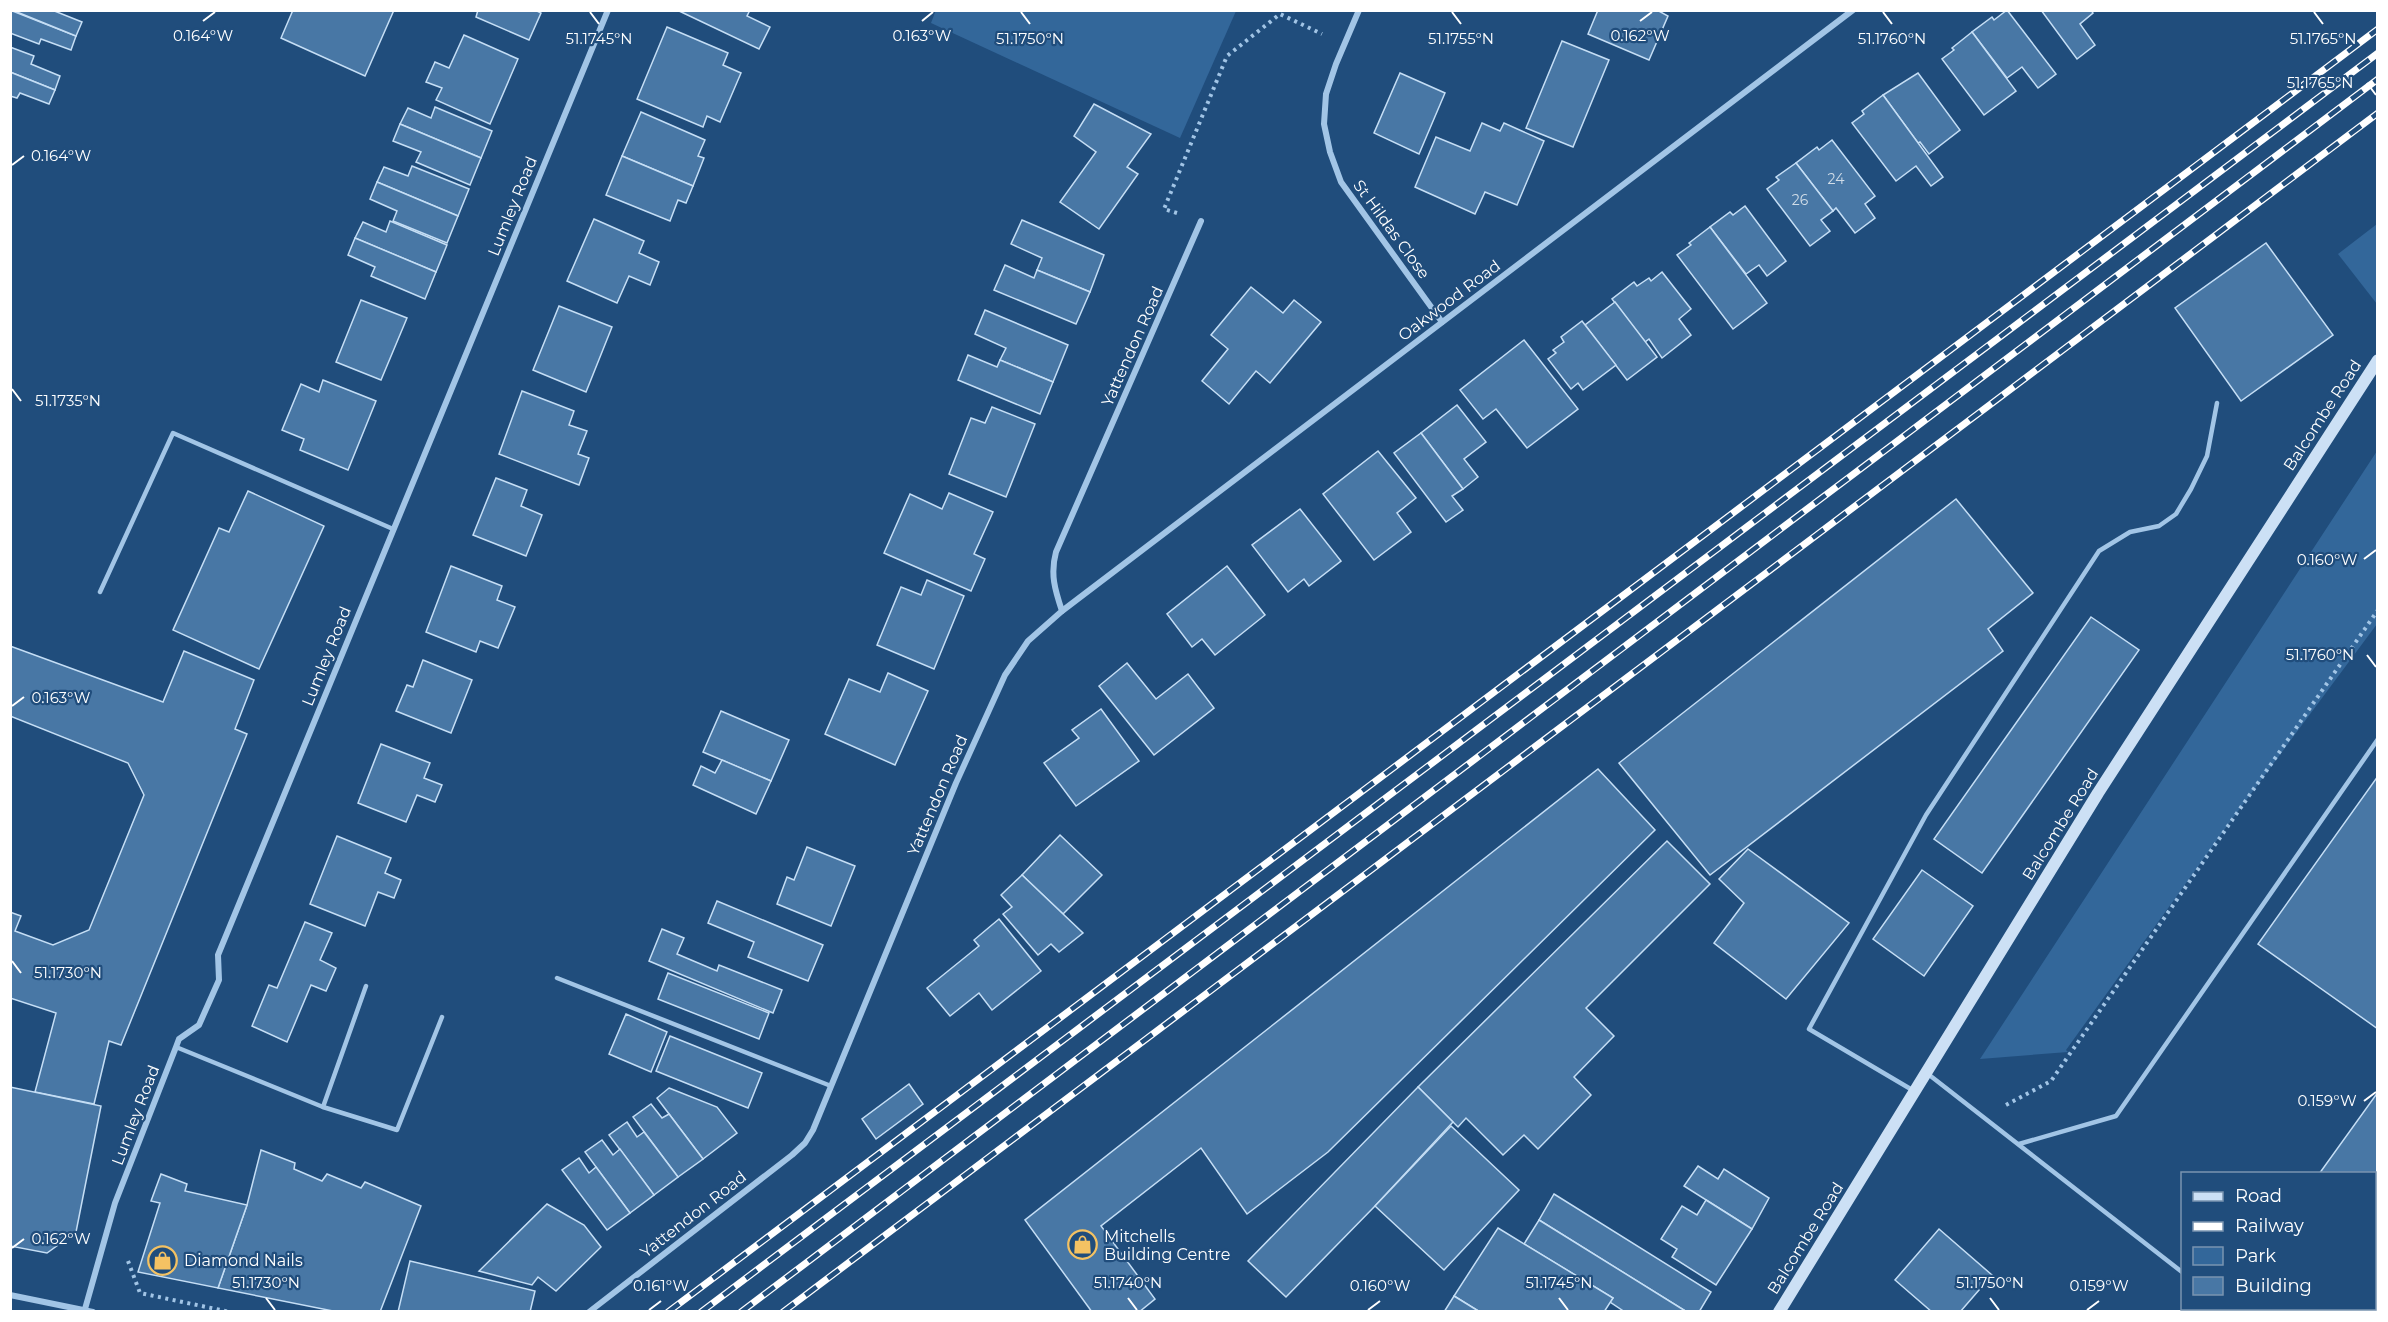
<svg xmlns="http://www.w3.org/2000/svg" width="2388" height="1322" viewBox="0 0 2388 1322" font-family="Montserrat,sans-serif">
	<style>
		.green { fill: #33679a }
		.building { fill: #4877a5; stroke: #c5def5; stroke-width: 1.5 }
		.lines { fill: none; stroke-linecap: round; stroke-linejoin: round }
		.path { stroke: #a2c5e6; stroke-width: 4; stroke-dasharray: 3 4.5; stroke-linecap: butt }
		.lane { stroke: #a2c5e6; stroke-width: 4.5 }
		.street { stroke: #a2c5e6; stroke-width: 6 }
		.secondary { stroke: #cce0f5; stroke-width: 12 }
		.rail-casing { stroke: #fff; stroke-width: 7 }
		.rail { stroke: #204d7c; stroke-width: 4.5; stroke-dasharray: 14; stroke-linecap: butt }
		.ticks { fill: none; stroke: #fff; stroke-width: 2 }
		.labels { text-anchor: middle; stroke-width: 4.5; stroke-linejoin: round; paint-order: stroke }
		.number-label { font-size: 14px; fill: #d1dde8 }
		.street-label { font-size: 16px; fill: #fff; stroke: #204d7c }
		.poi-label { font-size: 16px; fill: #fff; stroke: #204d7c; text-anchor: start }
		.ticks-label { font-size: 15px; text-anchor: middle; fill: #fff; stroke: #204d7c; stroke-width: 4.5; stroke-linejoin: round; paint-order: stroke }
	</style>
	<rect width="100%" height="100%" fill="#204d7c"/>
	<g class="green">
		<polygon points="936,10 1236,10 1236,11 1180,138 931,23"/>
		<polygon points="2377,224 2377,304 2338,254"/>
		<polygon points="2377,451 2377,624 2230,822 2066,1050 2068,1052 1980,1059"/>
	</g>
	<g class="building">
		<polygon points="10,10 76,36 71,50 41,39 39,44 10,33"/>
		<polygon points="12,10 52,10 82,22 76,36"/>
		<polygon points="293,10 394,10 365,76 281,38"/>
		<polygon points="478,10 535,10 541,13 529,40 476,17"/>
		<polygon points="677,10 750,10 747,16 770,27 759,49"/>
		<polygon points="1598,10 1657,10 1668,16 1649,60 1588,34"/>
		<polygon points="2007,10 2056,74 2038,88 2022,67 2007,78 1972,32 1992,17 1994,20"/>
		<polygon points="2041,10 2091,10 2093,13 2080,24 2095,45 2077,59"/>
		<polygon points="667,27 728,53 723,65 741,73 720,122 707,116 703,127 637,99"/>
		<polygon points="1972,32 2016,91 1984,115 1942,59 1954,50 1952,48"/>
		<polygon points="464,35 518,59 490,124 436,100 442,88 426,82 435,62 449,68"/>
		<polygon points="1562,41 1609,60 1573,147 1526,128"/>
		<polygon points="10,47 34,56 31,64 60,76 55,90 10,72"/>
		<polygon points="10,72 55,90 49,104 20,93 17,98 10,96"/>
		<polygon points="1400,73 1445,93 1419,154 1374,133"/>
		<polygon points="1918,73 1960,130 1929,154 1920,142 1918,143 1883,95"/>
		<polygon points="1883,95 1943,177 1931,186 1916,166 1896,181 1852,123 1864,114 1862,111"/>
		<polygon points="1094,104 1151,134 1127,167 1138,174 1099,229 1060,202 1096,152 1074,136"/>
		<polygon points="435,107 492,131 481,158 400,124 408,108 431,118"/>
		<polygon points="641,112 705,140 698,156 704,158 693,186 622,156"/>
		<polygon points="1482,123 1500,131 1504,123 1544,141 1517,205 1485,192 1475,214 1415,187 1436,137 1470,151"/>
		<polygon points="400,124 481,158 470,185 416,162 421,152 393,141"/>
		<polygon points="1832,140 1875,196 1865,204 1875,218 1855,233 1836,208 1833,211 1796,163 1817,147 1819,150"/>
		<polygon points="622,156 693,186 686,203 678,200 670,221 606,195"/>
		<polygon points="1796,163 1833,211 1821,220 1830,231 1810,246 1767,189 1779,180 1776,177"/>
		<polygon points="412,166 469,189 458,216 377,182 384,167 408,176"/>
		<polygon points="377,182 458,216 447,243 393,221 397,211 370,199"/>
		<polygon points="1745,206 1786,261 1767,276 1759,265 1746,274 1710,227 1730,212 1733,215"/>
		<polygon points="594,219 644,241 639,253 659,262 650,285 629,276 617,303 567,281"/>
		<polygon points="1022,220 1104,255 1090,292 1037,270 1042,258 1011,244"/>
		<polygon points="390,221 447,245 436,272 355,238 363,222 386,232"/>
		<polygon points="1710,227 1767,303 1733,329 1677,255 1691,245 1689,243"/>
		<polygon points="355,238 436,272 425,299 371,276 375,267 348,255"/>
		<polygon points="2266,243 2333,335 2241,401 2175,308"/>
		<polygon points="1005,265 1034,278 1037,270 1090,292 1076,324 994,290"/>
		<polygon points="1662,272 1691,309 1679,319 1691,335 1662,358 1649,339 1645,342 1612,299 1634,282 1637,286 1649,278 1651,281"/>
		<polygon points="1251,287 1283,313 1294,300 1321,322 1270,383 1256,371 1229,404 1202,381 1228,349 1211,335"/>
		<polygon points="361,300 407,318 381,380 336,362"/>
		<polygon points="1615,302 1657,357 1627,380 1585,325"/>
		<polygon points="559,306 612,327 586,392 533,370"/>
		<polygon points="985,310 1068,345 1053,382 1000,360 1006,348 975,334"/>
		<polygon points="1582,321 1616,365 1583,390 1578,383 1571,389 1548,359 1556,353 1553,350 1564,342 1561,337"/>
		<polygon points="1524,340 1578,409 1527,448 1496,409 1483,419 1460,390"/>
		<polygon points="968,355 997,367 1000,360 1053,382 1040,414 958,380"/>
		<polygon points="323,380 376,401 348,470 300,450 304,439 282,430 301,384 319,392"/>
		<polygon points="522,391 574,411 569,425 587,431 578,454 589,458 579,485 499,454"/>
		<polygon points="1457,405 1486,442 1464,459 1478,477 1463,489 1421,433"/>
		<polygon points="992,407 1035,424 1006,497 949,474 971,418 985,423"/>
		<polygon points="1421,433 1463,489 1452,496 1463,510 1446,522 1394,453"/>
		<polygon points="1378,451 1416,498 1397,513 1411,532 1374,560 1323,494"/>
		<polygon points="496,478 527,490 521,506 542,515 526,556 473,535"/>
		<polygon points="248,491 324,526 259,669 173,630 219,528 229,532"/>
		<polygon points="949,493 993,512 974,554 985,559 971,591 884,553 910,494 942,509"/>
		<polygon points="1956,499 2033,593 1988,629 2003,651 1710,875 1619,763"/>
		<polygon points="1300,509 1341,561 1309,586 1304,579 1288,592 1252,545"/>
		<polygon points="451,566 502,586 497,600 515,607 498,648 480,641 476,652 426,632"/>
		<polygon points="1227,566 1265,615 1215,655 1202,639 1192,647 1167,614"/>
		<polygon points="927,580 964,596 934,669 877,645 901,587 921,595"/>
		<polygon points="2091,617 2139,650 1982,873 1934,839"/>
		<polygon points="10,646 163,702 184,651 254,680 235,729 247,734 121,1045 109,1041 94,1104 35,1092 56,1013 10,998 10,912 21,916 15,931 53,945 89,930 144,795 128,763 10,716"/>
		<polygon points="423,660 472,680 451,733 396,711 407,685 413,687"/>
		<polygon points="1127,663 1156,699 1188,674 1214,708 1154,755 1099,686"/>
		<polygon points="888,673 928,691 895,765 825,734 849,679 880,692"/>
		<polygon points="1101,709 1139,761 1076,806 1044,763 1079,738 1072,730"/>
		<polygon points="721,711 789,740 771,781 703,752"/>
		<polygon points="381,744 430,763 424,778 442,785 435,802 417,795 406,822 358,803"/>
		<polygon points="722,760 771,781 756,814 693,785 701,766 715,773"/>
		<polygon points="1598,769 1655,830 1328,1152 1247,1214 1201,1148 1101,1226 1155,1299 1139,1312 1092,1312 1025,1220"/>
		<polygon points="2378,776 2378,1029 2258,944"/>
		<polygon points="1060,835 1102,875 1063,914 1022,875"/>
		<polygon points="337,836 391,858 385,873 401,880 394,898 378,892 365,926 310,904"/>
		<polygon points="1667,841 1710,884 1586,1008 1614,1036 1574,1077 1591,1095 1538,1149 1524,1135 1503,1155 1466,1118 1458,1127 1418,1087"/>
		<polygon points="807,847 855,866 831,926 777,904 787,877 794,880"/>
		<polygon points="1748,849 1849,923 1786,999 1714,943 1744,903 1719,879"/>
		<polygon points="1922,870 1973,906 1924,976 1873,939"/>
		<polygon points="1022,875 1083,933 1059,952 1051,944 1038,955 1003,914 1012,907 1001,895"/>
		<polygon points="717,901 823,945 808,981 748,957 754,942 708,923"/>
		<polygon points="999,919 1041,971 992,1010 979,993 950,1016 927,988 979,946 974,940"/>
		<polygon points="305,922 332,933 320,960 336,968 326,991 311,985 287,1042 252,1026 269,985 277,988"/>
		<polygon points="662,929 684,938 677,954 717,971 719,965 782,990 773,1013 649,961"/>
		<polygon points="668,973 769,1013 759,1039 658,999"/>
		<polygon points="626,1014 667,1032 651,1072 609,1054"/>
		<polygon points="670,1036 762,1073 748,1108 656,1071"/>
		<polygon points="909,1084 923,1104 876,1139 862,1119"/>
		<polygon points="10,1087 101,1106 76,1232 47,1253 10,1246"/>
		<polygon points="1418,1087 1453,1122 1375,1206 1286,1297 1248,1261"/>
		<polygon points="669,1088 717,1107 737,1133 703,1159 657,1098"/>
		<polygon points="2378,1092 2378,1257 2374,1262 2374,1174 2319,1174"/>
		<polygon points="651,1104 662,1118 669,1114 703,1159 678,1177 633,1117"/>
		<polygon points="627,1122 637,1137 644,1132 678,1177 654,1195 609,1135"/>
		<polygon points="1451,1126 1519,1190 1444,1270 1375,1206"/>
		<polygon points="602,1140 613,1155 620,1149 654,1195 630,1213 585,1152"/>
		<polygon points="261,1150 295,1163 294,1169 322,1181 327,1174 361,1188 365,1182 421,1206 380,1312 338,1312 218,1288 247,1205"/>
		<polygon points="579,1158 589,1173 596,1167 630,1213 607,1230 562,1170"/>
		<polygon points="1698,1166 1718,1179 1724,1169 1769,1198 1752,1229 1684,1186"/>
		<polygon points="161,1174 187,1184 185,1191 247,1205 218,1288 138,1272 160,1203 151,1201"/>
		<polygon points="1554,1194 1711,1292 1699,1312 1687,1312 1539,1220"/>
		<polygon points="1706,1200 1752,1229 1716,1285 1672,1257 1677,1249 1661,1239 1682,1206 1697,1215"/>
		<polygon points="547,1204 584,1225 601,1247 556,1291 538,1277 532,1285 479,1271"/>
		<polygon points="1539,1220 1687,1312 1625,1312 1610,1302 1613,1298 1524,1244"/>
		<polygon points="1498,1228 1613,1298 1604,1312 1480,1312 1454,1296"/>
		<polygon points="1939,1229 1992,1275 1960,1312 1932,1312 1895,1280"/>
		<polygon points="410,1261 535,1291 530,1312 398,1312"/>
		<polygon points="1454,1296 1480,1312 1444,1312"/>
		<polygon points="2274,1308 2341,1308 2339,1312 2278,1312"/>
	</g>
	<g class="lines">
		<g class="path">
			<polyline points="1177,213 1164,209 1227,56 1280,14 1322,34"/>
			<polyline points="2006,1105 2051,1081 2378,610"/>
			<polyline points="128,1261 140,1293 230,1312"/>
		</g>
		<g class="lane">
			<polyline points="100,592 173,433 393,529"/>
			<polyline points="557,978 831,1086"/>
			<polyline points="176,1047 323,1107 397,1130 442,1017"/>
			<polyline points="1928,1074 2182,1272"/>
			<polyline points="1914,1091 1809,1029 1926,815 2099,551 2130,532 2159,526 2176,514 2191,489 2207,456 2217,403"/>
			<polyline points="323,1107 366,986"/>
			<polyline points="2019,1144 2116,1116 2378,739"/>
			<polyline points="2230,1308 2233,1312"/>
		</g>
		<g class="street">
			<polyline points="1359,10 1336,64 1326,94 1324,124 1330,152 1341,182 1442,322"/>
			<polyline points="1062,611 1853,10"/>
			<polyline points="10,1295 93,1312"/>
			<polyline points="85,1309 115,1203 176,1047 179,1039 199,1025 219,980 218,955 608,10"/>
			<path d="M589,1312L792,1155L805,1143L813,1130L956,783L1005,675L1028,641L1062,611C1055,590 1050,574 1056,552L1201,221"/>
		</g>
		<polyline class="secondary" points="1779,1312 2098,793 2378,360"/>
		<defs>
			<g id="rail">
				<polyline points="668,1312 2378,29"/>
				<polyline points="701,1312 2378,53"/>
				<polyline points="741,1312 2378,79"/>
				<polyline points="783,1312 2378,113"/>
			</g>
		</defs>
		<use href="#rail" class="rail-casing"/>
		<use href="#rail" class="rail"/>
	</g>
	<path class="ticks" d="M590,12L599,24M1021,12L1030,24M1452,12L1461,24M1883,12L1892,24M2314,12L2323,24M203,21L215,12M922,21L933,12M1640,21L1652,12M2367,83L2376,95M12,165L24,156M12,389L21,401M2364,559L2376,550M2367,655L2376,667M12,706L24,697M12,961L21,973M2364,1101L2376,1092M12,1248L24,1239M266,1298L275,1310M1128,1298L1137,1310M1559,1298L1568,1310M1990,1298L1999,1310M649,1310L661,1301M1368,1310L1380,1301M2087,1310L2099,1301"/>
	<defs>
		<symbol id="shop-ring" viewBox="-11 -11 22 22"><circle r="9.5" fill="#204d7c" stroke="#f4c263" stroke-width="1.5"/><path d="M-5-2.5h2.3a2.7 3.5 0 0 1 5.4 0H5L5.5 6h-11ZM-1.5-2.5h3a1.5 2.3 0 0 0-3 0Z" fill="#f4c263"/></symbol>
	</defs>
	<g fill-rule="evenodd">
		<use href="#shop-ring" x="1066" y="1228" width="33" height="33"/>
		<use href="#shop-ring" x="146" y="1244" width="33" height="33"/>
	</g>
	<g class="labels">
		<g class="number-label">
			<text x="1836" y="184">24</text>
			<text x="1800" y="205">26</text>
		</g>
		<g class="street-label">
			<text transform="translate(512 206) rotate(-68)" y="6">Lumley Road</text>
			<text transform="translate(1392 229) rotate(54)" y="6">St Hildas Close</text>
			<text transform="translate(1449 300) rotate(-37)" y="6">Oakwood Road</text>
			<text transform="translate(1132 346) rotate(-66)" y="6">Yattendon Road</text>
			<text transform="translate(2322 415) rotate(-57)" y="6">Balcombe Road</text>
			<text transform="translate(326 656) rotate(-68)" y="6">Lumley Road</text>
			<text transform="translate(937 795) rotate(-67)" y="6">Yattendon Road</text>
			<text transform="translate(2060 824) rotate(-58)" y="6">Balcombe Road</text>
			<text transform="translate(135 1115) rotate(-69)" y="6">Lumley Road</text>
			<text transform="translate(693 1214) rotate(-38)" y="6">Yattendon Road</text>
			<text transform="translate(1805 1238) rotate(-58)" y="6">Balcombe Road</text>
		</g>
		<g class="poi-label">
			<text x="1104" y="1242">Mitchells<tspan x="1104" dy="18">Building Centre</tspan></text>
			<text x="184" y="1266">Diamond Nails</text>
		</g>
	</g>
	<g class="ticks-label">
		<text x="203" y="41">0.164°W</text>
		<text x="922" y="41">0.163°W</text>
		<text x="1640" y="41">0.162°W</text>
		<text x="2323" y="44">51.1765°N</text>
		<text x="599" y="44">51.1745°N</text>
		<text x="1030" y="44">51.1750°N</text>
		<text x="1461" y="44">51.1755°N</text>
		<text x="1892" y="44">51.1760°N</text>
		<text x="2320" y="88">51.1765°N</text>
		<text x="61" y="161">0.164°W</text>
		<text x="68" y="406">51.1735°N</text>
		<text x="2327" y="565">0.160°W</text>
		<text x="2320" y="660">51.1760°N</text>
		<text x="61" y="703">0.163°W</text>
		<text x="68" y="978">51.1730°N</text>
		<text x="2327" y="1106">0.159°W</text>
		<text x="61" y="1244">0.162°W</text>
		<text x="266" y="1288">51.1730°N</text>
		<text x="1128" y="1288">51.1740°N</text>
		<text x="1559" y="1288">51.1745°N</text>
		<text x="1990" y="1288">51.1750°N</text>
		<text x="661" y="1291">0.161°W</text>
		<text x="1380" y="1291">0.160°W</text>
		<text x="2099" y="1291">0.159°W</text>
	</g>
	<rect width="2388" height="1322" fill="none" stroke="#ffffff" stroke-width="24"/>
	<rect x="2181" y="1172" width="195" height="138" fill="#204d7c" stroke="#7994b0" stroke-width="1.5"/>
	<rect x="2193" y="1192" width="30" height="9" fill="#cce0f5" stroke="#7994b0" stroke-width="1.5"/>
	<text x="2235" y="1202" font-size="18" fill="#ffffff">Road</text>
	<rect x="2193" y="1222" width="30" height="9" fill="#ffffff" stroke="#7994b0" stroke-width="1.5"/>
	<text x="2235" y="1232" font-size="18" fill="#ffffff">Railway</text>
	<rect x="2193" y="1247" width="30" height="18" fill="#33679a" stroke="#7994b0" stroke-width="1.5"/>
	<text x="2235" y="1262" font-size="18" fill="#ffffff">Park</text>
	<rect x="2193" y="1277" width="30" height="18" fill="#4877a5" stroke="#7994b0" stroke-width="1.5"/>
	<text x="2235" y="1292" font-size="18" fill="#ffffff">Building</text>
</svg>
